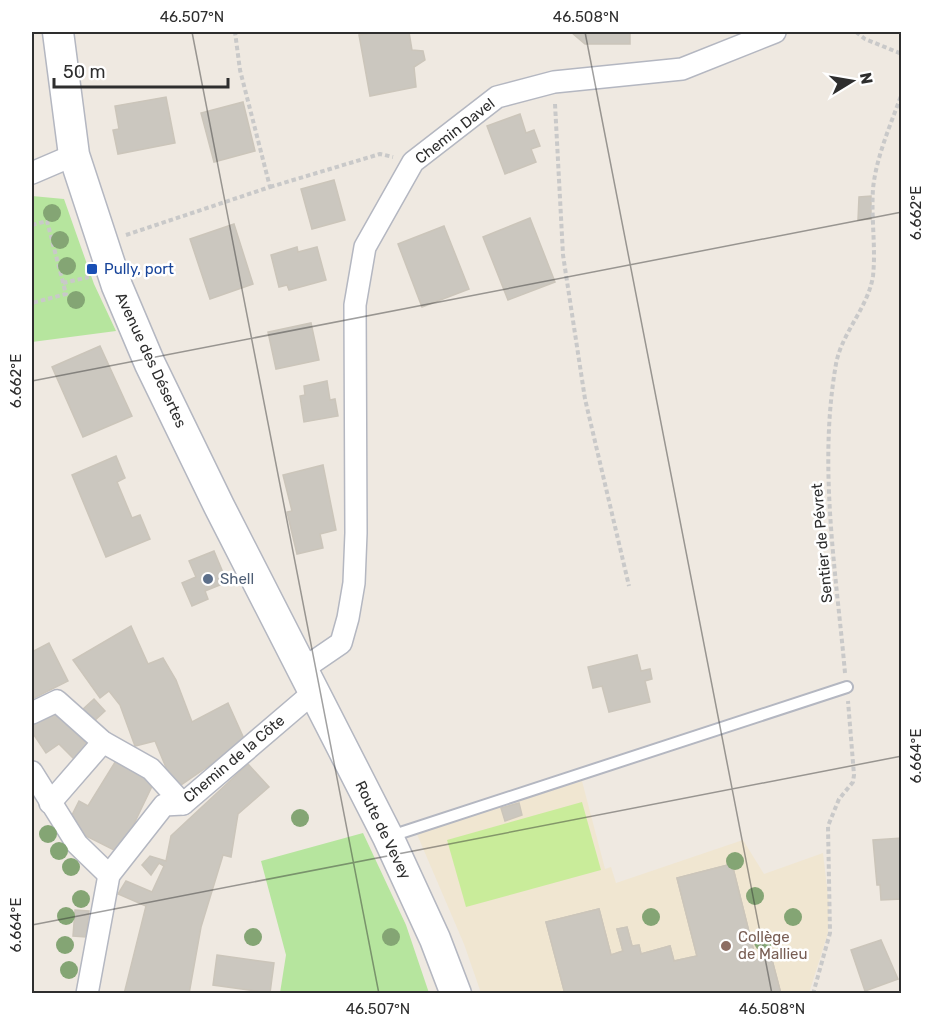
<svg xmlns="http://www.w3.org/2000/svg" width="933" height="1025" viewBox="0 0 933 1025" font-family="Rubik,sans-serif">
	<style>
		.education { fill: #f0e6d1 }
		.green { fill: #b6e59e }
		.pitch { fill: #c9ec9a }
		.building { fill: #cbc7bf; stroke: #cbc5ba; stroke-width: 1.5 }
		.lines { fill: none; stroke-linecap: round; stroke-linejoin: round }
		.service-casing { stroke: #b4b7c1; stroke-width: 14 }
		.minor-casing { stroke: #b4b7c1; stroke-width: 24 }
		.secondary-casing { stroke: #b4b7c1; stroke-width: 33 }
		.path { stroke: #c9c9c9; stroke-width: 4; stroke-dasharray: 4.5 3; stroke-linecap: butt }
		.service { stroke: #fff; stroke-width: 10 }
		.minor { stroke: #fff; stroke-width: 21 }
		.secondary { stroke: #fff; stroke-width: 30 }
		.tree { fill: #84a574 }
		.ticks { fill: none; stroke: #2e2e2e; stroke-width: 1.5; stroke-opacity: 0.45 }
		.transit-dot { fill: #1a4fb4; stroke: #fff; stroke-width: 2 }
		.service-dot { fill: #5c6f8a; stroke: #fff; stroke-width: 2 }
		.education-dot { fill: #8d6e63; stroke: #fff; stroke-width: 2 }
		.labels { text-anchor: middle; stroke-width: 5; stroke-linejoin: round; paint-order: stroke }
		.street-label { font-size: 15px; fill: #2e2e2e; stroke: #fff }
		.transit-label { font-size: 15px; fill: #164399; stroke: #fff; text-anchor: start }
		.service-label { font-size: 15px; fill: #4e5e75; stroke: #fff; text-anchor: start }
		.education-label { font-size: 15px; fill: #785e54; stroke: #fff; text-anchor: start }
		.neatline { fill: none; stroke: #2e2e2e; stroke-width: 2 }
		.ticks-label { font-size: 15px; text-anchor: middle; fill: #2e2e2e }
	</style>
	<rect width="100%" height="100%" fill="#efe9e1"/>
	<polygon class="education" points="582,781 605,869 611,867 616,883 743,840 764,874 823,853 829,904 828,933 809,993 481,993 464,944 416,832"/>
	<g class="green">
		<polygon points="32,196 64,199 94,284 116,331 32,342"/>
		<polygon points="363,833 406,925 429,993 280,993 286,955 261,861"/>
	</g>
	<polygon class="pitch" points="582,802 601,870 466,907 447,840"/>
	<g class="building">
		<polygon points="379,32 409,32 412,50 423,51 425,60 414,67 416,87 370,96 359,35"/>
		<polygon points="571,32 630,32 630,44 585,44"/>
		<polygon points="166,97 175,143 118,154 113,130 119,129 115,106"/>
		<polygon points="243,102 255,151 214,162 201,113"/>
		<polygon points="520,114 526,133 534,130 540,146 531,149 536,162 505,174 487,126"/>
		<polygon points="334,180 345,220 312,229 301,189"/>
		<polygon points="871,196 871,219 858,220 859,197"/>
		<polygon points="530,218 555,282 508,300 483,237"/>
		<polygon points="234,224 253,284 210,299 190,239"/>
		<polygon points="444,226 469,289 422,307 398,244"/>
		<polygon points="297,247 298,252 317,247 326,280 289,290 287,285 279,287 271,255"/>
		<polygon points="311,323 319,360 276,369 268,332"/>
		<polygon points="100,346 132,416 83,437 52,367"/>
		<polygon points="327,381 330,400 335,399 338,416 304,422 300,396 305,395 304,386"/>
		<polygon points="116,456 125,478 117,482 132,518 140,515 150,539 106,557 72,475"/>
		<polygon points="323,465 336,530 320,534 323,548 297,554 287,512 292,511 283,475"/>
		<polygon points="214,551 227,582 205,591 208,599 192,606 182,583 196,577 189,561"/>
		<polygon points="131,626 148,664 163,658 176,680 192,722 228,703 245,741 175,789 155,741 135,746 120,705 109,691 100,698 73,660"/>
		<polygon points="49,643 68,681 32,699 32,652"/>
		<polygon points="637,655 641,671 650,669 652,679 645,681 650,702 609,712 602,686 593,688 588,667"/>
		<polygon points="94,699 105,711 93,722 82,710"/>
		<polygon points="49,712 60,715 90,748 79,764 59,744 46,753 32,732 32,724"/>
		<polygon points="117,759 154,782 120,853 84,835 72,815 79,801 88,806"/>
		<polygon points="248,764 269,787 238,814 231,857 223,855 201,927 189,994 124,994 146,906 118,894 126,881 152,892 164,866 159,863 151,875 142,865 150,856 166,861 171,836"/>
		<polygon points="519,803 522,815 505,821 501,808"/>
		<polygon points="902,838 902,899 881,900 880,885 877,885 873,840"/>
		<polygon points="732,864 756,960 771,956 781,994 706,994 700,970 656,981 659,994 565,994 546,922 599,909 611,955 623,951 617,929 627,927 632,946 639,945 641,954 670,946 674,961 697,956 677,878"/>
		<polygon points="732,864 756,960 771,956 781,994 565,994 546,922 599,909 611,955 623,951 617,929 627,927 632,946 639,945 641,954 670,946 674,961 697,956 677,878"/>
		<polygon points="75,910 89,911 86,937 73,936"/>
		<polygon points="881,940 898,979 865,991 851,950"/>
		<polygon points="217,955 274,963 270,993 213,985"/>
	</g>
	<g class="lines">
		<defs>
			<polyline id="service" points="388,837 847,687"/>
			<g id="minor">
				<polyline points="32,173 74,155"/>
				<polyline points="303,669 341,643 348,618 354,583 356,533 355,305 365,247 413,162 497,97 554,82 682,69 775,32"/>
				<polyline points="32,713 57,701 103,742 151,769 183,804"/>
				<polyline points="32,772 77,844 109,875"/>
				<polyline points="50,803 103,742"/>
				<polyline points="87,994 109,875 164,805 183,804 314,692"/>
			</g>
			<polyline id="secondary" points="58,32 74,155 117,286 150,364 219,506 388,837 435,939 456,994"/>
		</defs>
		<use href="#service" class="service-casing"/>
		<use href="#minor" class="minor-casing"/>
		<use href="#secondary" class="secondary-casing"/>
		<g class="path">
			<polyline points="856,32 865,39 902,54"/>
			<polyline points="555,104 563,255 585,399 629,586"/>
			<polyline points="270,187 380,154 393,157"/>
			<polyline points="32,225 47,221 66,294 32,303"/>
			<polyline points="126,235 270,187 240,70 235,32"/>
			<polyline points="63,283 89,277"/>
			<path d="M845,673C836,571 818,466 836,364C842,332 868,308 873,276C876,248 871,218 873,189C876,157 891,124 902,93"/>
			<polyline points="813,994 830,933 828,826 839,799 853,782 854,775 848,701"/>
		</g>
		<use href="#service" class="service"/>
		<use href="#minor" class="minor"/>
		<use href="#secondary" class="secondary"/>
	</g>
	<g class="tree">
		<circle cx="52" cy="213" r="9"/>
		<circle cx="60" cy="240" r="9"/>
		<circle cx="67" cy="266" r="9"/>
		<circle cx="76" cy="300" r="9"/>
		<circle cx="300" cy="818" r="9"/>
		<circle cx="48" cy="834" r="9"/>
		<circle cx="59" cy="851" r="9"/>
		<circle cx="735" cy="861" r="9"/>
		<circle cx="71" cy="867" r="9"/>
		<circle cx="755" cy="896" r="9"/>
		<circle cx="81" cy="899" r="9"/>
		<circle cx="66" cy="916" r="9"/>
		<circle cx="651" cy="917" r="9"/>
		<circle cx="793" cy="917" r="9"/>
		<circle cx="253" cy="937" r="9"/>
		<circle cx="391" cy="937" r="9"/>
		<circle cx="763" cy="942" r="9"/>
		<circle cx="65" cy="945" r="9"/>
		<circle cx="69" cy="970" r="9"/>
	</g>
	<path class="ticks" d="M192,32L379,994M585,32L772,994M32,381L902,212M32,925L902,756"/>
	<rect class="transit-dot" x="86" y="263" width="12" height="12" rx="3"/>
	<circle class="service-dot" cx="208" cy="579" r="6"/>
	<circle class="education-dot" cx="726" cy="946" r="6"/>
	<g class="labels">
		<g class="street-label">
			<text transform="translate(455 131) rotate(-38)" y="5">Chemin Davel</text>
			<text transform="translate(151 360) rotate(65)" y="5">Avenue des Désertes</text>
			<text transform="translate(822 543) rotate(-95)" y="5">Sentier de Pévret</text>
			<text transform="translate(234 759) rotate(-40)" y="5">Chemin de la Côte</text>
			<text transform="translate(383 830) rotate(64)" y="5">Route de Vevey</text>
		</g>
		<g class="transit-label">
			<text x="104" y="274">Pully, port</text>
		</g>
		<g class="service-label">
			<text x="220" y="584">Shell</text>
		</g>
		<g class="education-label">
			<text x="738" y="942">Collège<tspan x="738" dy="17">de Mallieu</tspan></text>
		</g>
	</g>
	<rect width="933" height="1025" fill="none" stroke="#ffffff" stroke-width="66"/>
	<g transform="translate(852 81) rotate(79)" stroke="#ffffff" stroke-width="4.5" paint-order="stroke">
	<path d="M0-4.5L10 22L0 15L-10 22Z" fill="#2e2e2e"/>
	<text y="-9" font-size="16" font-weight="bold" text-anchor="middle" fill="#2e2e2e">N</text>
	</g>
	<path d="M54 78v9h174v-9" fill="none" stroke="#2e2e2e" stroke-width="3"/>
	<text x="63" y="78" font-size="18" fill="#2e2e2e" stroke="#ffffff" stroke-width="4.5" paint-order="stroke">50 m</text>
	<rect x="33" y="33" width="867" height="959" class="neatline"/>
	<g class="ticks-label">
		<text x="192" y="22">46.507°N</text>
		<text x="586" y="22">46.508°N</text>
		<text transform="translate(916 213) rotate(-90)" y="5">6.662°E</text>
		<text transform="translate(16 381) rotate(-90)" y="5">6.662°E</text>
		<text transform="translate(916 756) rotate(-90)" y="5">6.664°E</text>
		<text transform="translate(16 925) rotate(-90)" y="5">6.664°E</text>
		<text x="378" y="1014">46.507°N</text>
		<text x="772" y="1014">46.508°N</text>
	</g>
</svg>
